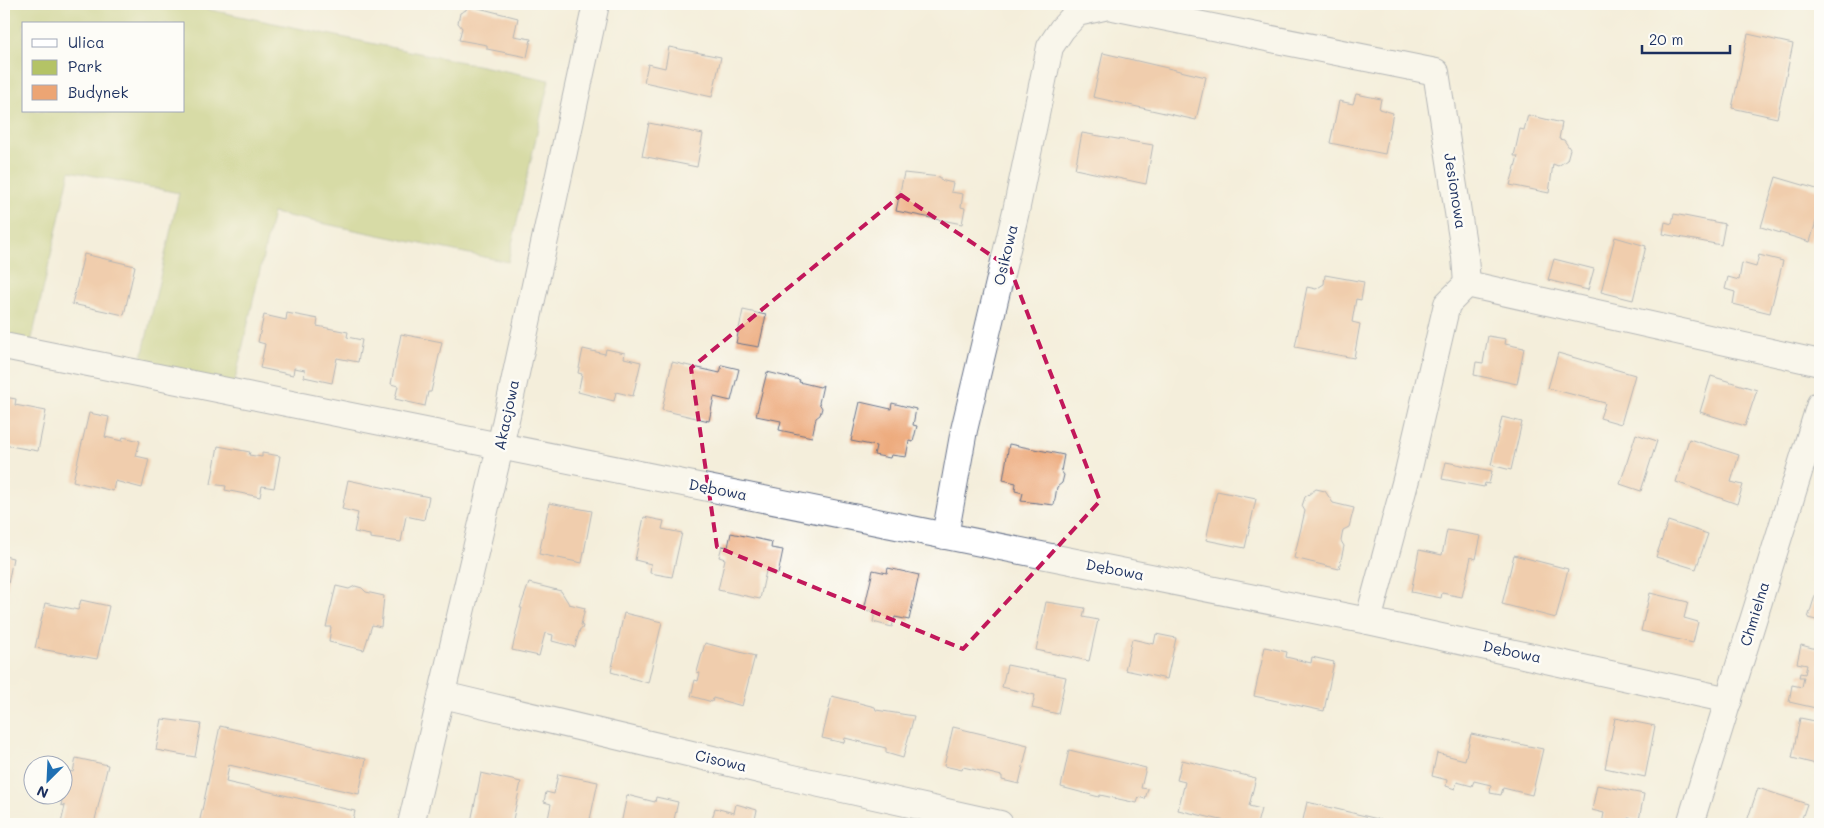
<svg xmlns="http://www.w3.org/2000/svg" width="1824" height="828" viewBox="0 0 1824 828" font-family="Mali,sans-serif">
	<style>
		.green { fill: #b4c366; stroke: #687962; fill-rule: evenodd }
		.building { fill: #eca574 }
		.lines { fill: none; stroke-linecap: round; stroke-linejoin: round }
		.street-casing { stroke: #67728a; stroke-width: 28 }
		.street { stroke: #fff; stroke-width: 26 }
		.marked { fill: none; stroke: #c2185b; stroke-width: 4; stroke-dasharray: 10 6; stroke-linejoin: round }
		.labels { text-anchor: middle; stroke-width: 5; stroke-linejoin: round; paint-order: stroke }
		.street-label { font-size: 15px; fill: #1b2f5e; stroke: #fdfcf7 }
	</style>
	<rect width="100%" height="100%" fill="#fdfcf7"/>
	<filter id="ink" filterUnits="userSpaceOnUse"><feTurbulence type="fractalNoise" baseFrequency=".02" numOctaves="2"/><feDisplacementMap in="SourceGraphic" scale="10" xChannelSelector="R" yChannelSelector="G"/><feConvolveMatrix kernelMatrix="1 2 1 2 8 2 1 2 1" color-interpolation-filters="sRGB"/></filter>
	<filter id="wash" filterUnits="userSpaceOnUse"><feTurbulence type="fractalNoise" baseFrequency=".0096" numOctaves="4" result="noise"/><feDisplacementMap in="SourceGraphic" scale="20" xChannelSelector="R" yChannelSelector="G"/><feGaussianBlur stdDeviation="1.12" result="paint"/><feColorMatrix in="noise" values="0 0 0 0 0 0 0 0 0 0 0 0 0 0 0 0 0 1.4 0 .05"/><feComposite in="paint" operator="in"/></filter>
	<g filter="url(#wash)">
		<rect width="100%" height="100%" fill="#f4eedb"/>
		<path class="green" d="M4,4H206V9L549,80L508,262L273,213L234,385L140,366L179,193L70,171L31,343L4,337ZM24,24H184V111H24Z"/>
		<g id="blocks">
			<g class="building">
				<polygon points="467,5 518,18 514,36 531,39 527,57 487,49 487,45 459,40 462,28 458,23 460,13 466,10"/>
				<polygon points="1748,34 1793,44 1777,118 1732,108"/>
				<polygon points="669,47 721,57 712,97 644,82 648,64 665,68"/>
				<polygon points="1103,53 1206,77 1196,120 1093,97"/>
				<polygon points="1356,94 1381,99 1379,109 1393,113 1385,154 1330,143 1339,101 1353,104"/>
				<polygon points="1528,115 1562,123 1559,139 1564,140 1570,149 1567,160 1558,166 1553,164 1549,193 1510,185 1518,156 1514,156 1520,129 1524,130"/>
				<polygon points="649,123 703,134 697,167 642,156"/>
				<polygon points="1082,133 1153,145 1146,184 1075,169"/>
				<polygon points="904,173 940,177 940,180 953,183 951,192 963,194 961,207 965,208 962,224 896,211"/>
				<polygon points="1776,177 1820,190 1820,208 1810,242 1761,227"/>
				<polygon points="1674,214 1725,224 1721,245 1663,234 1665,222 1672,224"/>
				<polygon points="1615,237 1646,246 1633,300 1601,292"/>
				<polygon points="84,254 135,266 124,315 72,304"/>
				<polygon points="1759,255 1783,261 1770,313 1733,304 1735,292 1725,289 1728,277 1739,280 1742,263 1756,267"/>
				<polygon points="1554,259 1594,269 1588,290 1548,280"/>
				<polygon points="1325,275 1364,282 1361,300 1356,299 1352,322 1360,324 1354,358 1295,347 1307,287 1316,289 1324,284"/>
				<polygon points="743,310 766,315 759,347 736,343"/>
				<polygon points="287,313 318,319 317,326 348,332 347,337 362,340 358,362 337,358 332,383 304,377 305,370 294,368 293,375 260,368 265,344 258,342 264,315 286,320"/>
				<polygon points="401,334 442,342 431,392 428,392 425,406 395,399 398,386 391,384"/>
				<polygon points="1488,336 1506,339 1505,344 1524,348 1517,384 1474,375 1476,362 1483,363"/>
				<polygon points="583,349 605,354 606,349 625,353 624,358 641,362 633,396 616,392 614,401 578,392 582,374 578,373"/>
				<polygon points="1558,353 1635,375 1621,424 1600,418 1605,403 1548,388"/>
				<polygon points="672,362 720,373 722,365 739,369 731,401 714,397 709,421 662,410"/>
				<polygon points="767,372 800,380 799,382 820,387 823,385 819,403 822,408 820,415 816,418 812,437 779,430 781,421 756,416"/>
				<polygon points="1711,376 1757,390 1745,426 1700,412"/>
				<polygon points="4,397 16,399 15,405 46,411 38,451 4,445"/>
				<polygon points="860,402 891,409 892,403 916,409 913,425 917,426 913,442 909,441 906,457 891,455 890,458 874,455 876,446 851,441"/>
				<polygon points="89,413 109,417 105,437 122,441 123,437 140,441 136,456 149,459 142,488 115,481 113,491 73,481"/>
				<polygon points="1502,417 1522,422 1511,470 1491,465"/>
				<polygon points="1636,434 1657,441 1641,491 1620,484"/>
				<polygon points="1689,439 1739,455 1731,482 1743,485 1737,504 1676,482"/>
				<polygon points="1009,444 1064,455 1061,471 1064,475 1062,483 1057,487 1054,505 1021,501 1023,493 1015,491 1016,483 1003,480"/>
				<polygon points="218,446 250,452 249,455 262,457 262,453 280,456 274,488 262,486 260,497 225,490 226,486 211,484"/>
				<polygon points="1446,462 1492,471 1489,484 1485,483 1484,487 1442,479"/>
				<polygon points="348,480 429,497 424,520 406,516 401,542 370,538 370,535 354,532 358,513 342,509"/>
				<polygon points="1316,489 1325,491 1333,503 1354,508 1349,527 1343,530 1341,541 1344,546 1339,569 1294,558 1305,511 1302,506 1305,497"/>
				<polygon points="1217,491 1256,499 1245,548 1206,540"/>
				<polygon points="549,503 592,511 582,563 539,554"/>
				<polygon points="644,517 664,521 662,529 682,533 672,577 650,573 651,564 635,560"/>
				<polygon points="1668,521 1708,534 1696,569 1656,557"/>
				<polygon points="1447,530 1481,536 1476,559 1471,557 1462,597 1442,593 1441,598 1411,592 1419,550 1442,555"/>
				<polygon points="731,533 772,542 771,548 783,550 778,574 766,571 760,599 718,590 725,559 719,557 722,546 728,547"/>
				<polygon points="1514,555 1568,569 1556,618 1502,604"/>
				<polygon points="4,556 13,558 5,599 4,598"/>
				<polygon points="888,568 919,575 909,620 895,617 892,627 873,622 875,612 864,610 873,570 887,573"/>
				<polygon points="1820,580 1820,621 1808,618"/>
				<polygon points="529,583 561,591 569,604 585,608 581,625 583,626 582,629 580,629 575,647 552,641 553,635 545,633 539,656 512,650 522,608 520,608"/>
				<polygon points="336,586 349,589 355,586 362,588 366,592 384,596 381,627 372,625 364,650 329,642 331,627 326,627"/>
				<polygon points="1650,593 1688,602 1684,618 1698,622 1693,643 1641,631"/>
				<polygon points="81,600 109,606 97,659 35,648 45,603 78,610"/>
				<polygon points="1046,602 1085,608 1083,617 1098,620 1089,661 1036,650"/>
				<polygon points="624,613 662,622 648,683 611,672"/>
				<polygon points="1156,634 1176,638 1167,679 1125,670 1132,639 1154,644"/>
				<polygon points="705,643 755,656 742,706 713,698 712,702 691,696 695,680 698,681 700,673 697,672"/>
				<polygon points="1801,645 1820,650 1820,709 1789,702 1792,685 1802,687 1804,677 1799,677 1800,673 1805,674 1807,665 1797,663"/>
				<polygon points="1265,647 1287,652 1286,657 1311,663 1312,657 1334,662 1324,711 1254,696"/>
				<polygon points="1007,665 1066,677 1058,714 1032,708 1035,695 1002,687"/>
				<polygon points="832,696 875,707 876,710 914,716 903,758 886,753 886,748 845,738 844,743 822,738"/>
				<polygon points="1615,718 1655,726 1645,777 1605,768"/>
				<polygon points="1800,718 1820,722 1820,765 1792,758"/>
				<polygon points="162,719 201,724 195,757 156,750"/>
				<polygon points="220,726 366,759 359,794 229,765 226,782 355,811 352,824 199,824"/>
				<polygon points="953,727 1028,745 1019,784 1002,780 1002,776 963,767 962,770 944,766"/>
				<polygon points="1471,734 1543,749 1532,795 1503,788 1501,795 1490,793 1491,785 1474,781 1472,786 1457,782 1455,789 1446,786 1447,780 1432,776 1437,753 1465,760"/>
				<polygon points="1069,750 1146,768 1141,788 1148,789 1145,799 1139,797 1137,803 1100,795 1099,797 1061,787"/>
				<polygon points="76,758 108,765 94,824 61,823 65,806 61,805 69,771 73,772"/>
				<polygon points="1182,760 1256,778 1249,806 1261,809 1257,824 1238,824 1178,810 1185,782 1177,780"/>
				<polygon points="481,773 521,782 512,824 479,824 471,822"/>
				<polygon points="558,774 598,782 589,824 547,824 551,804 544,802 546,792 554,794"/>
				<polygon points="1597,785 1644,794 1639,820 1628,818 1627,824 1602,824 1604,813 1592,810"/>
				<polygon points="1758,788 1807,804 1800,824 1746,824"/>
				<polygon points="627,795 655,802 656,797 678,802 673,824 621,824"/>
				<polygon points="1307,802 1386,821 1385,824 1302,824"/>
				<polygon points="736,804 757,810 754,824 711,824 715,808 734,813"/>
			</g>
		</g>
	</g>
	<g filter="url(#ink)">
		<use href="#blocks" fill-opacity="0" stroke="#67728a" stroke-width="1"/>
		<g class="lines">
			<defs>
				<g id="street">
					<polyline points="1467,284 1820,363"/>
					<polyline points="4,346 1368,621 1729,700"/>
					<polyline points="945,536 964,430 1016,211 1050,47 1062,29 1077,13 1108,6 1436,72 1465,257 1467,284"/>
					<polyline points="1368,621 1408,472 1447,304 1467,284"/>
					<polyline points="443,695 793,778 1000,824"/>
					<polyline points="411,824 500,447 596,4"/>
					<polyline points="1690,824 1820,404"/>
				</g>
			</defs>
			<use href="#street" class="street-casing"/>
			<use href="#street" class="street"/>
		</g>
	</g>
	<path d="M0 0H1824V828H0ZM901,195L1010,268L1100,501L963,649L717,547L691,368Z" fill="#f4eedb" fill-opacity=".55" fill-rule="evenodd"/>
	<path class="marked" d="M901,195L1010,268L1100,501L963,649L717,547L691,368Z"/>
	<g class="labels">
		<g class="street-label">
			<text transform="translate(1455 191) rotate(81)" y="5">Jesionowa</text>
			<text transform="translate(1006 255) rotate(-77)" y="5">Osikowa</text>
			<text transform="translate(507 415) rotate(-78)" y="5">Akacjowa</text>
			<text transform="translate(718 490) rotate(11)" y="5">Dębowa</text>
			<text transform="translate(1115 570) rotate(11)" y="5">Dębowa</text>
			<text transform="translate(1755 614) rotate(-73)" y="5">Chmielna</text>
			<text transform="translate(1512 652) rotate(12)" y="5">Dębowa</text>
			<text transform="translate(721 761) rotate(13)" y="5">Cisowa</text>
		</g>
	</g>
	<rect width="1824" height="828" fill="none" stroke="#fdfcf7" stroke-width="20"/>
	<rect x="22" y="22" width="162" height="90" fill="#fdfcf7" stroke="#a3aaba"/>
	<rect x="32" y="39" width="25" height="8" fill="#ffffff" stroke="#a3aaba"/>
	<text x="68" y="48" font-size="15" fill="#1b2f5e">Ulica</text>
	<rect x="32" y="60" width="25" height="15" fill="#b4c366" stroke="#a3aaba"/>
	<text x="68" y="72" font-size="15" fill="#1b2f5e">Park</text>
	<rect x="32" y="85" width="25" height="15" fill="#eca574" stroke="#a3aaba"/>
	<text x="68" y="98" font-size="15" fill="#1b2f5e">Budynek</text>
	<g transform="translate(48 780) rotate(204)"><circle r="24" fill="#fdfcf7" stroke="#a3aaba"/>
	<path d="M0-4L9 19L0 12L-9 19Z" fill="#1f6fb2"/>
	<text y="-8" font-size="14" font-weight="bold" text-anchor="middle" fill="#1b2f5e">N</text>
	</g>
	<path d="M1642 45v8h88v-8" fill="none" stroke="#1b2f5e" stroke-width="2.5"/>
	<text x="1649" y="45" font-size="15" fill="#1b2f5e" stroke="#fdfcf7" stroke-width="4" paint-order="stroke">20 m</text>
</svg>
